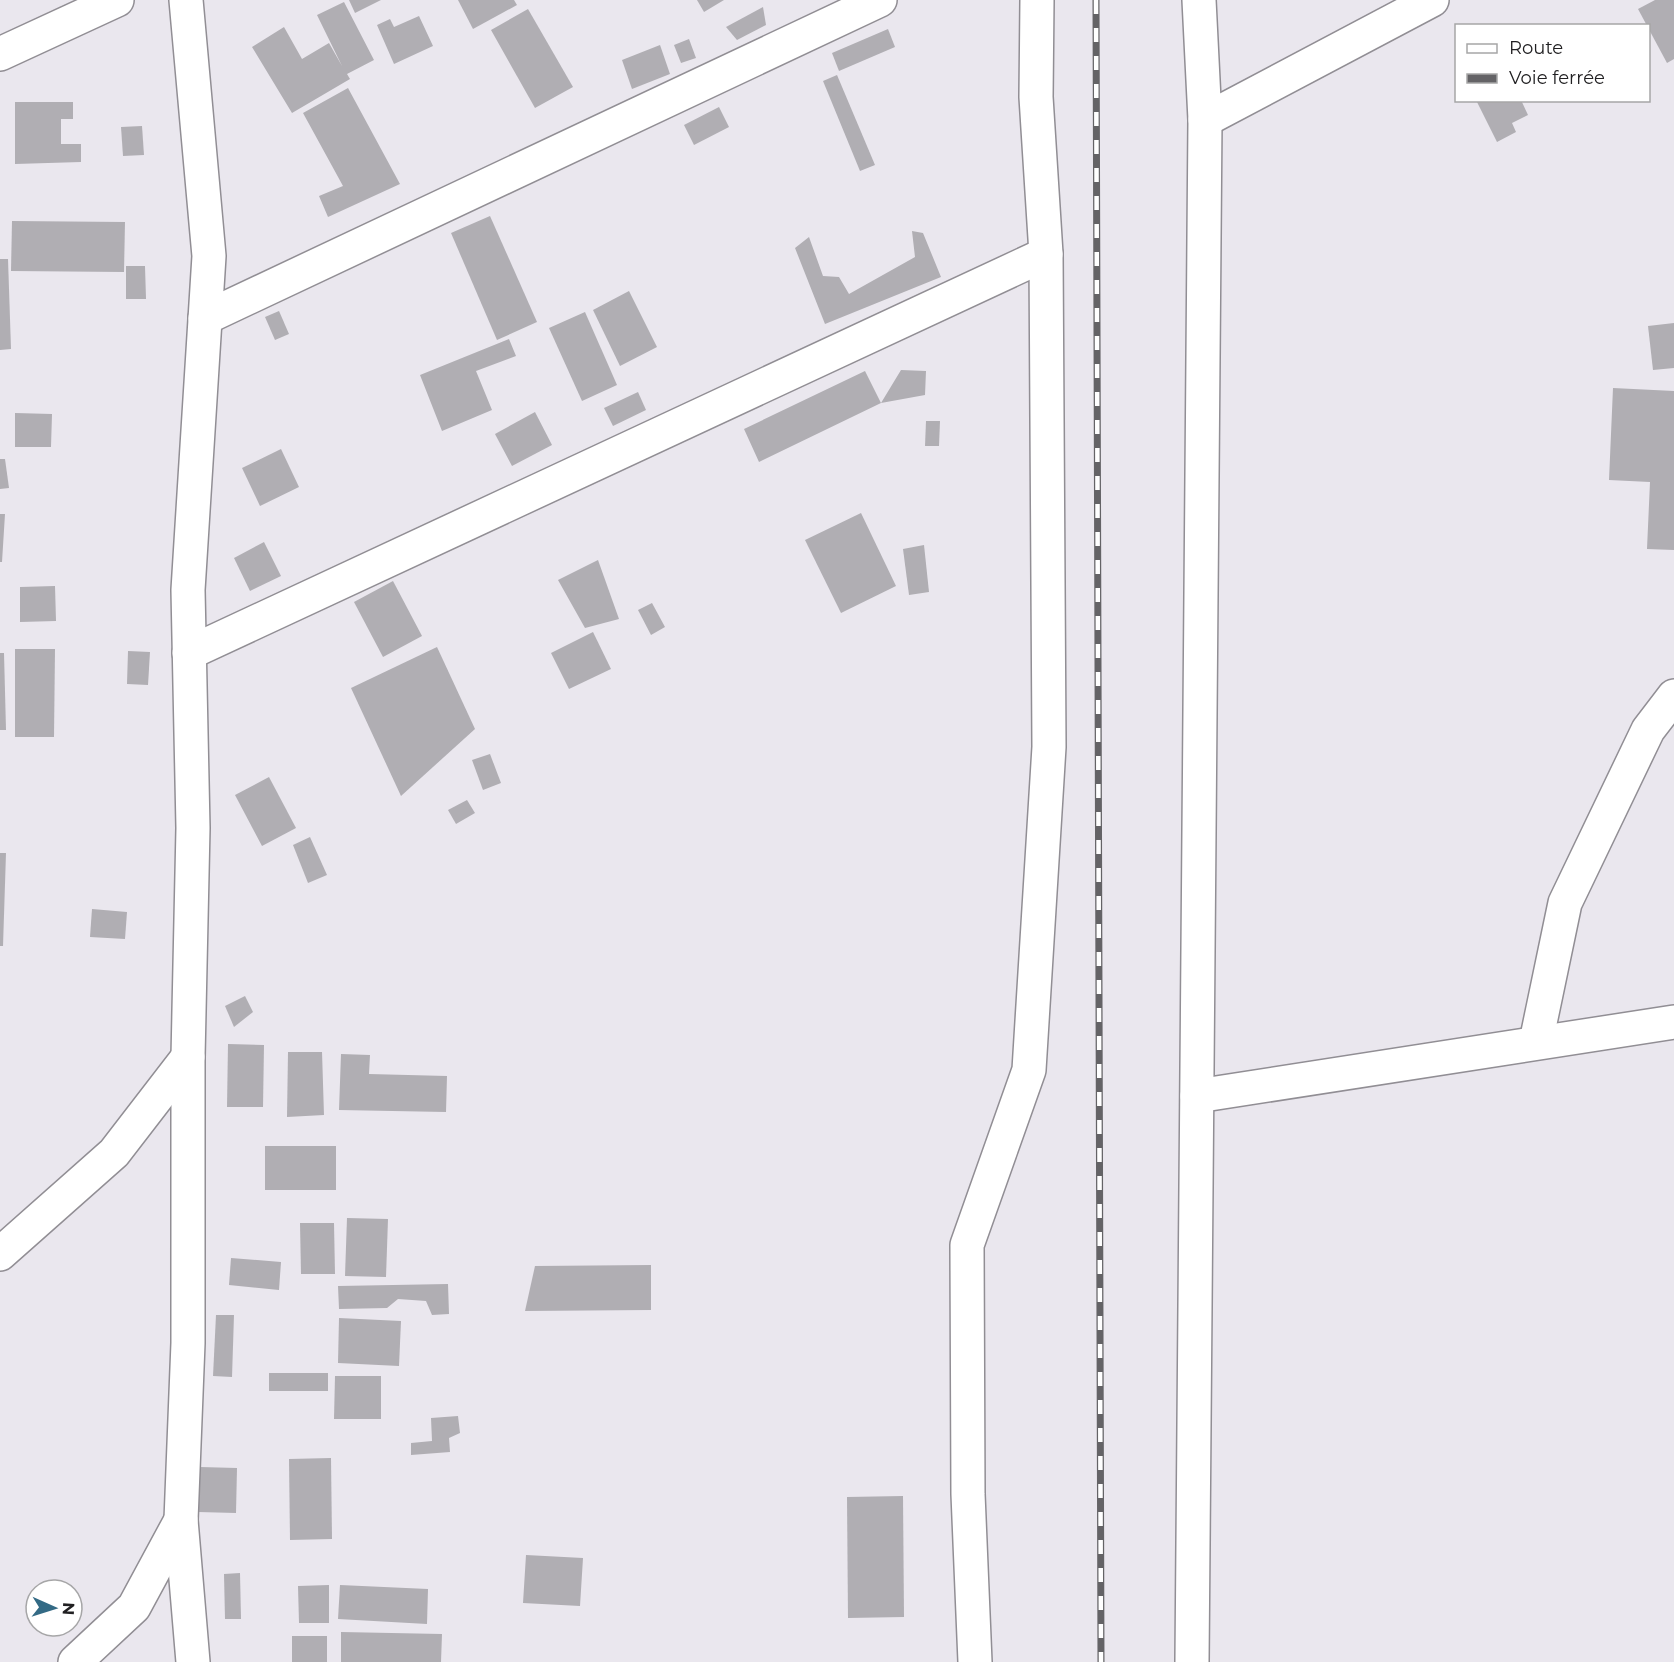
<svg xmlns="http://www.w3.org/2000/svg" width="1674" height="1662" viewBox="0 0 1674 1662" font-family="Montserrat,sans-serif">
	<style>
		.building { fill: #b0aeb3 }
		.lines { fill: none; stroke-linecap: round; stroke-linejoin: round }
		.minor-casing { stroke: #918e94; stroke-width: 36 }
		.minor { stroke: #fff; stroke-width: 33 }
		.rail-casing { stroke: #646366; stroke-width: 7 }
		.rail { stroke: #fff; stroke-width: 4.5; stroke-dasharray: 14; stroke-linecap: butt }
	</style>
	<rect width="100%" height="100%" fill="#eae7ee"/>
	<g class="building">
		<polygon points="349,0 381,0 355,13"/>
		<polygon points="458,0 514,0 517,5 473,29"/>
		<polygon points="697,0 724,0 704,12"/>
		<polygon points="1655,0 1674,0 1674,59 1667,63 1638,9"/>
		<polygon points="344,2 374,60 347,74 350,79 292,113 252,47 284,27 302,59 329,43 342,66 317,15"/>
		<polygon points="763,7 766,25 737,40 726,27"/>
		<polygon points="528,9 573,87 535,108 491,30"/>
		<polygon points="419,16 433,46 394,64 377,25 390,19 394,27"/>
		<polygon points="888,29 895,47 839,71 832,53"/>
		<polygon points="689,39 696,58 681,63 674,45"/>
		<polygon points="660,45 670,74 632,89 622,60"/>
		<polygon points="837,75 875,165 860,171 823,81"/>
		<polygon points="348,88 400,184 328,217 319,196 343,186 303,113"/>
		<polygon points="1476,100 1521,100 1528,115 1512,123 1516,132 1497,142"/>
		<polygon points="15,102 73,102 73,119 61,119 61,144 81,144 81,162 15,164"/>
		<polygon points="719,107 729,127 694,145 684,125"/>
		<polygon points="142,126 144,155 123,156 121,127"/>
		<polygon points="490,216 537,322 497,340 451,233"/>
		<polygon points="12,221 125,222 124,272 11,271"/>
		<polygon points="912,231 923,233 941,277 825,324 795,248 809,237 823,276 839,277 849,294 915,257"/>
		<polygon points="0,259 8,259 11,349 0,350"/>
		<polygon points="126,266 145,266 146,299 126,299"/>
		<polygon points="629,291 657,347 620,366 593,310"/>
		<polygon points="279,311 289,334 275,340 265,317"/>
		<polygon points="585,312 617,385 582,401 549,328"/>
		<polygon points="1674,323 1674,368 1653,370 1648,326"/>
		<polygon points="509,339 516,356 476,371 492,410 442,431 420,375"/>
		<polygon points="901,370 926,371 925,395 881,403 759,462 744,429 865,371 881,403"/>
		<polygon points="1613,388 1674,391 1674,550 1647,549 1650,482 1609,480"/>
		<polygon points="638,392 646,410 613,426 604,408"/>
		<polygon points="535,412 552,445 512,466 495,434"/>
		<polygon points="15,413 52,414 51,447 15,447"/>
		<polygon points="926,421 940,421 939,446 925,446"/>
		<polygon points="281,449 299,487 260,506 242,468"/>
		<polygon points="0,459 5,459 9,488 0,489"/>
		<polygon points="861,513 896,586 841,613 805,540"/>
		<polygon points="0,514 5,514 2,562 0,562"/>
		<polygon points="264,542 281,576 250,591 234,558"/>
		<polygon points="924,545 929,592 909,595 903,549"/>
		<polygon points="598,560 619,619 585,628 558,580"/>
		<polygon points="393,581 422,636 383,657 354,602"/>
		<polygon points="55,586 56,621 20,622 20,587"/>
		<polygon points="652,603 665,627 651,635 638,610"/>
		<polygon points="593,632 611,669 569,689 551,653"/>
		<polygon points="437,647 475,729 401,796 351,688"/>
		<polygon points="15,649 55,649 54,737 15,737"/>
		<polygon points="128,651 150,652 148,685 127,684"/>
		<polygon points="0,653 4,653 6,730 0,730"/>
		<polygon points="490,754 501,783 483,790 472,760"/>
		<polygon points="269,777 296,828 262,846 235,795"/>
		<polygon points="467,800 475,813 456,824 448,810"/>
		<polygon points="310,837 327,875 308,883 293,845"/>
		<polygon points="0,853 6,853 3,946 0,946"/>
		<polygon points="92,909 127,912 125,939 90,937"/>
		<polygon points="245,996 253,1012 234,1027 225,1006"/>
		<polygon points="228,1044 264,1045 263,1107 227,1107"/>
		<polygon points="288,1052 322,1052 324,1115 287,1117"/>
		<polygon points="341,1054 370,1055 369,1074 447,1076 446,1112 339,1110"/>
		<rect x="265" y="1146" width="71" height="44"/>
		<polygon points="347,1218 388,1219 386,1277 345,1276"/>
		<polygon points="300,1223 334,1223 335,1274 301,1274"/>
		<polygon points="231,1258 281,1262 279,1290 229,1285"/>
		<polygon points="651,1265 651,1310 525,1311 535,1266"/>
		<polygon points="448,1284 449,1314 432,1315 426,1301 398,1299 387,1308 339,1309 338,1286"/>
		<polygon points="216,1315 234,1315 232,1377 213,1376"/>
		<polygon points="339,1318 401,1321 399,1366 338,1363"/>
		<rect x="269" y="1373" width="59" height="18"/>
		<polygon points="335,1376 381,1376 381,1419 334,1419"/>
		<polygon points="458,1416 460,1433 449,1438 450,1452 411,1455 411,1443 432,1441 431,1418"/>
		<polygon points="331,1458 332,1539 290,1540 289,1459"/>
		<polygon points="200,1467 237,1468 236,1513 198,1512"/>
		<polygon points="903,1496 904,1617 848,1618 847,1497"/>
		<polygon points="526,1555 583,1558 580,1606 523,1603"/>
		<polygon points="240,1573 241,1619 225,1619 224,1574"/>
		<polygon points="329,1585 329,1623 299,1623 298,1586"/>
		<polygon points="340,1585 428,1589 427,1624 338,1619"/>
		<polygon points="341,1632 442,1634 441,1662 341,1662"/>
		<rect x="292" y="1636" width="35" height="26"/>
	</g>
	<g class="lines">
		<defs>
			<g id="minor">
				<polyline points="186,0 209,256 188,590 193,828 188,1057 188,1343 181,1520 193,1662"/>
				<polyline points="0,54 117,0"/>
				<polyline points="1205,120 1432,0"/>
				<polyline points="205,318 880,0"/>
				<polyline points="189,653 1046,254"/>
				<polyline points="1536,1042 1565,903 1648,730 1674,696"/>
				<polyline points="1197,1096 1674,1022"/>
				<polyline points="0,1254 114,1153 188,1057"/>
				<polyline points="75,1662 134,1607 181,1520"/>
				<polyline points="975,1662 968,1494 967,1245 1029,1070 1049,747 1046,254 1036,97 1037,0"/>
				<polyline points="1192,1662 1205,120 1199,0"/>
			</g>
		</defs>
		<use href="#minor" class="minor-casing"/>
		<use href="#minor" class="minor"/>
		<defs>
			<polyline id="rail" points="1096,0 1101,1662"/>
		</defs>
		<use href="#rail" class="rail-casing"/>
		<use href="#rail" class="rail"/>
	</g>
	<rect x="1455" y="24" width="195" height="78" fill="#ffffff" stroke="#a6a6a7" stroke-width="1.5"/>
	<rect x="1467" y="44" width="30" height="9" fill="#ffffff" stroke="#a6a6a7" stroke-width="1.5"/>
	<text x="1509" y="54" font-size="18" fill="#212022">Route</text>
	<rect x="1467" y="74" width="30" height="9" fill="#646366" stroke="#a6a6a7" stroke-width="1.5"/>
	<text x="1509" y="84" font-size="18" fill="#212022">Voie ferrée</text>
	<g transform="translate(54 1608) rotate(93)"><circle r="28" fill="#ffffff" stroke="#a6a6a7" stroke-width="1.5"/>
	<path d="M0-4.5L10 22L0 15L-10 22Z" fill="#336a85"/>
	<text y="-9" font-size="16" font-weight="bold" text-anchor="middle" fill="#212022">N</text>
	</g>
</svg>
